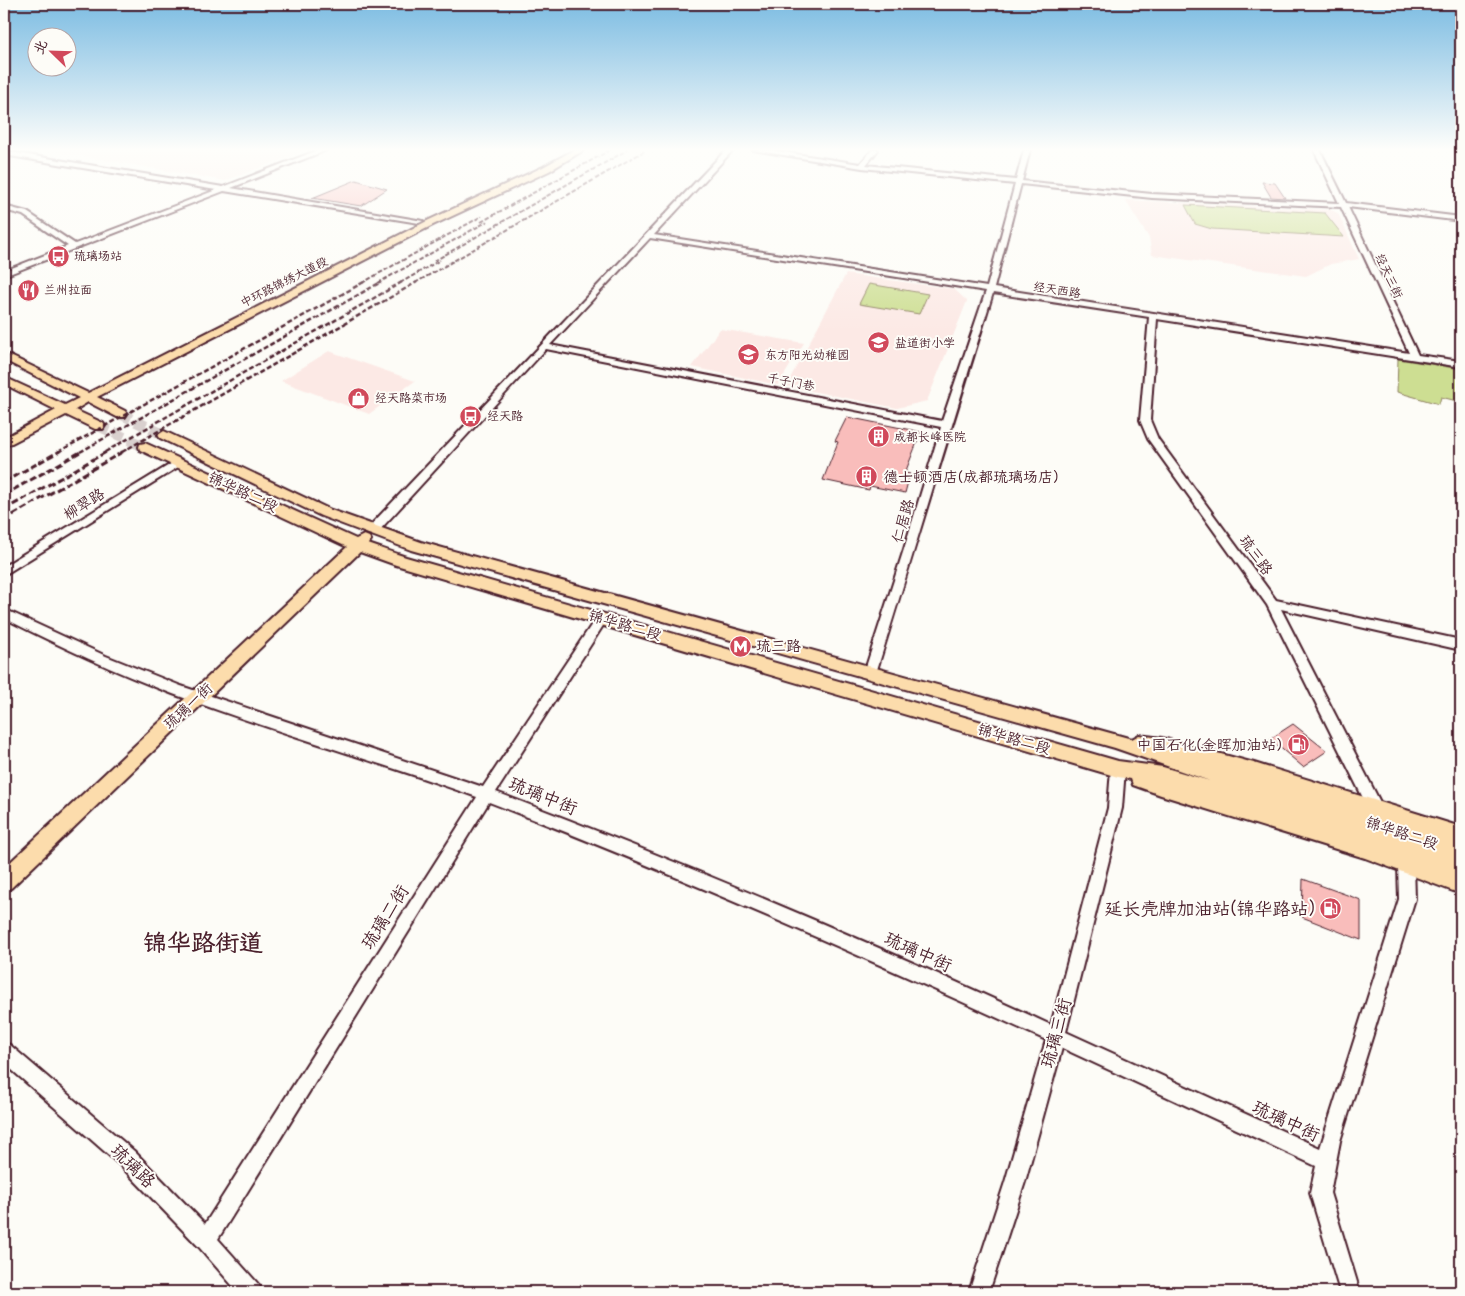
<svg xmlns="http://www.w3.org/2000/svg" width="1465" height="1296" viewBox="0 0 1465 1296" font-family="'Patrick Hand','LXGW WenKai TC',sans-serif">
	<style>
		.built { fill: #fce9e5 }
		.green { fill: #cdde92; stroke: #8c7e5e }
		.building { fill: #f9bdbb; stroke: #4a1f2b }
		.lines { fill: none; stroke-linecap: round; stroke-linejoin: round }
		.major-tunnel { stroke: #d9d0ce; stroke-width: 11; stroke-dasharray: 11 5.5; stroke-linecap: butt }
		.minor-casing { stroke: #4a1f2b; stroke-width: 4 }
		.major-casing { stroke: #4a1f2b; stroke-width: 4 }
		.minor { fill: #fdfcf7; fill-rule: evenodd }
		.major { fill: #fcdcac; fill-rule: evenodd }
		.rail-far2 { stroke: #4a1f2b; stroke-width: 2; stroke-dasharray: 4.5 2; stroke-linecap: butt }
		.rail-far1 { stroke: #4a1f2b; stroke-width: 2.5; stroke-dasharray: 5 2.5; stroke-linecap: butt }
		.rail { stroke: #4a1f2b; stroke-width: 3; stroke-dasharray: 7 3; stroke-linecap: butt }
		.labels { text-anchor: middle; stroke-width: 4; stroke-linejoin: round; paint-order: stroke }
		.far-poi-label { font-size: 12px; fill: #4a1f2b; stroke: #fdfcf7; text-anchor: start }
		.far-street-label { font-size: 12px; fill: #4a1f2b; stroke: #fdfcf7 }
		.poi-label { font-size: 15px; fill: #4a1f2b; stroke: #fdfcf7; text-anchor: start }
		.street-label { font-size: 15px; fill: #4a1f2b; stroke: #fdfcf7 }
		.near-street-label { font-size: 18px; fill: #4a1f2b; stroke: #fdfcf7 }
		.near-poi-label { font-size: 18px; fill: #4a1f2b; stroke: #fdfcf7; text-anchor: end }
		.near-district-label { font-size: 24px; font-weight: bold; fill: #4a1f2b; stroke: #fdfcf7 }
	</style>
	<rect width="100%" height="100%" fill="#fdfcf7"/>
	<filter id="ink" filterUnits="userSpaceOnUse"><feTurbulence type="fractalNoise" baseFrequency=".02" numOctaves="2"/><feDisplacementMap in="SourceGraphic" scale="10" xChannelSelector="R" yChannelSelector="G"/><feConvolveMatrix kernelMatrix="1 2 1 2 8 2 1 2 1" color-interpolation-filters="sRGB"/></filter>
	<g filter="url(#ink)">
		<g class="built">
			<polygon points="48,150 307,150 225,181"/>
			<polygon points="1125,200 1331,210 1338,213 1359,259 1331,264 1306,276 1152,255 1149,238"/>
			<polygon points="846,274 954,289 967,301 927,401 897,408 786,386"/>
			<polygon points="720,329 804,343 778,385 692,367"/>
			<polygon points="329,351 415,381 369,414 281,381"/>
		</g>
		<g class="green">
			<polygon points="1185,205 1325,213 1344,237 1212,229 1195,224"/>
			<polygon points="869,284 928,294 919,314 859,304"/>
			<polygon points="1398,359 1461,369 1461,402 1441,397 1439,404 1397,392"/>
		</g>
		<g class="building">
			<polygon points="356,180 387,189 361,206 312,198"/>
			<polygon points="1262,182 1275,183 1285,198 1271,197"/>
			<polygon points="847,417 921,432 905,473 910,474 905,493 870,486 869,490 823,480 838,442 835,441"/>
			<polygon points="1293,724 1327,751 1303,767 1270,739"/>
			<polygon points="1303,879 1361,900 1361,940 1302,917"/>
		</g>
		<g class="lines">
			<g class="major-tunnel">
				<polyline points="121,414 164,435"/>
				<polyline points="99,426 145,447"/>
			</g>
			<defs>
				<g id="minor">
					<polygon points="318,150 327,150 231,188 423,221 419,223 224,191 4,276 4,271 68,246 23,215 4,210 4,206 27,212 75,244 216,190 4,155 4,151 223,187"/>
					<path d="M726,150H733L654,235L987,287L1015,184L862,168L753,150H770L860,164L872,150H878L866,165L1016,180L1024,150H1030L1022,181L1152,194L1339,203L1314,150H1320L1346,203L1461,217V221L1348,207L1418,355L1461,361V367L1157,319L1150,420L1158,439L1276,600L1461,640V650L1281,609L1381,804L1383,809L1381,814L1376,816L1371,814L1267,605L1148,439L1140,420L1149,317L993,293C953,419 916,546 876,673L875,677H865L864,673L904,549L941,427L546,349L376,534H368L367,531L368,528ZM1021,184L1152,198L1341,207L1409,353L994,288ZM650,238L986,291L942,421L550,345Z"/>
					<polygon points="1456,150 1461,150 1461,153"/>
					<polygon points="179,459 184,462 183,464 4,575 4,566"/>
					<path d="M4,609L106,656L181,686L483,787L598,615H606L608,618L606,621L496,792C684,863 868,941 1051,1025L1108,808L1111,769L1113,765L1118,763L1123,765L1125,769L1122,808L1066,1032L1320,1148L1399,899L1398,864L1401,859L1406,857L1411,859L1414,864L1415,899L1340,1141L1330,1193L1360,1292H1340L1310,1193L1316,1166L1062,1048L1025,1182L989,1292H969L1005,1182L1046,1040C863,956 678,875 489,802L218,1239L259,1285L262,1292H238L199,1247L120,1165L4,1063V1042L10,1045L134,1151L205,1224L477,797C376,761 273,731 173,694C115,672 59,646 4,618Z"/>
				</g>
				<g id="major">
					<polygon points="574,150 584,150 549,171 433,225 97,397 125,411 127,414 125,417 117,417 88,402 75,410 103,423 105,426 103,429 95,429 66,415 4,447 4,438 56,410 4,384 4,377 65,405 79,398 4,360 4,353 88,393 427,221 543,167"/>
					<polygon points="164,431 331,510 421,542 1132,739 1139,735 1162,738 1254,763 1461,827 1461,894 1365,858 1161,795 1133,785 1131,779 1118,777 396,565 360,552 11,888 4,891 4,868 347,547 140,450 139,447 140,444 145,443 356,539 364,535 369,537 371,540 368,544 406,557 1118,761 1163,767 1210,781 1115,748 411,550 321,516 160,438 158,435"/>
				</g>
			</defs>
			<use href="#minor" class="minor-casing"/>
			<use href="#major" class="major-casing"/>
			<use href="#minor" class="minor"/>
			<use href="#major" class="major"/>
			<g class="rail-far2">
				<polyline points="481,222 610,150"/>
				<polyline points="434,261 627,150"/>
				<polyline points="362,283 482,216"/>
				<polyline points="378,283 488,221"/>
				<polyline points="400,283 440,260"/>
				<polyline points="415,283 646,150"/>
			</g>
			<g class="rail-far1">
				<polyline points="58,452 364,282"/>
				<polyline points="80,452 381,282"/>
				<polyline points="105,452 402,282"/>
				<polyline points="122,452 417,282"/>
			</g>
			<g class="rail">
				<polyline points="4,482 60,451"/>
				<polyline points="4,495 82,451"/>
				<polyline points="4,510 108,451"/>
				<polyline points="4,520 124,451"/>
			</g>
		</g>
	</g>
	<linearGradient id="sky" x2="0" y2="1"><stop stop-color="#7cbce2"/><stop offset="0.45" stop-color="#fefefb"/><stop offset="1" stop-color="#fefefb" stop-opacity="0"/></linearGradient>
	<rect width="1465" height="332" fill="url(#sky)"/>
	<defs>
		<symbol id="bus-disc" viewBox="-11 -11 22 22"><circle r="9.5" fill="#d1495b" stroke="#fdfcf7"/><path d="M-5-6H5V4H4V6H2V4H-2V6H-4V4H-5ZM-3.5-4V0h7V-4ZM-3.5 1.2v1.5H-2V1.2ZM2 1.2v1.5H3.5V1.2Z" fill="#fff"/></symbol>
		<symbol id="restaurant-disc" viewBox="-11 -11 22 22"><circle r="9.5" fill="#d1495b" stroke="#fdfcf7"/><path d="M-5-6h1v4h1v-4h1v4h1v-4h1v5L-1.5 .5V6h-2V.5L-5-1ZM5-6V6H3V1.5H1.5Q1.5-4 5-6Z" fill="#fff"/></symbol>
		<symbol id="school-disc" viewBox="-11 -11 22 22"><circle r="9.5" fill="#d1495b" stroke="#fdfcf7"/><path d="M0-5L7-2L0 1L-7-2ZM-4 1L0 2.5L4 1V4Q0 6-4 4Z" fill="#fff"/></symbol>
		<symbol id="shop-disc" viewBox="-11 -11 22 22"><circle r="9.5" fill="#d1495b" stroke="#fdfcf7"/><path d="M-5-2.5h2.3a2.7 3.5 0 0 1 5.4 0H5L5.5 6h-11ZM-1.5-2.5h3a1.5 2.3 0 0 0-3 0Z" fill="#fff"/></symbol>
		<symbol id="building-disc" viewBox="-11 -11 22 22"><circle r="9.5" fill="#d1495b" stroke="#fdfcf7"/><path d="M-4-6H4V6H1V3H-1V6H-4ZM-2.5-4.3h1.7v1.8h-1.7ZM.8-4.3h1.7v1.8H.8ZM-2.5-1h1.7V.8h-1.7ZM.8-1h1.7V.8H.8Z" fill="#fff"/></symbol>
		<symbol id="metro-disc" viewBox="-11 -11 22 22"><circle r="9.5" fill="#d1495b" stroke="#fdfcf7"/><path d="M-5.5 5V-5H-3L0 0L3-5H5.5V5H3V-.5L0 4L-3-.5V5Z" fill="#fff"/></symbol>
		<symbol id="fuel-disc" viewBox="-11 -11 22 22"><circle r="9.5" fill="#d1495b" stroke="#fdfcf7"/><path d="M-5.5-6h7V0h2V4h1.3V-2.5L3-4.5l.8-.8L6-3V5H2.5V1h-1V6h-7ZM-4.2-4.7v3.2H.2V-4.7Z" fill="#fff"/></symbol>
	</defs>
	<g fill-rule="evenodd">
		<use href="#bus-disc" x="46" y="244" width="25" height="25"/>
		<use href="#restaurant-disc" x="16" y="278" width="25" height="25"/>
		<use href="#school-disc" x="866" y="330" width="25" height="25"/>
		<use href="#school-disc" x="736" y="342" width="25" height="25"/>
		<use href="#shop-disc" x="346" y="386" width="25" height="25"/>
		<use href="#bus-disc" x="458" y="404" width="25" height="25"/>
		<use href="#building-disc" x="866" y="424" width="25" height="25"/>
		<use href="#building-disc" x="854" y="464" width="25" height="25"/>
		<use href="#metro-disc" x="728" y="634" width="25" height="25"/>
		<use href="#fuel-disc" x="1286" y="732" width="25" height="25"/>
		<use href="#fuel-disc" x="1318" y="896" width="25" height="25"/>
	</g>
	<g class="labels">
		<g class="far-poi-label">
			<text x="74" y="260">琉璃场站</text>
			<text x="44" y="294">兰州拉面</text>
			<text x="895" y="347">盐道街小学</text>
			<text x="765" y="359">东方阳光幼稚园</text>
			<text x="375" y="402">经天路菜市场</text>
			<text x="487" y="420">经天路</text>
			<text x="894" y="441">成都长峰医院</text>
		</g>
		<g class="far-street-label">
			<text transform="translate(1389 276) rotate(65)" y="4">经天三街</text>
			<text transform="translate(284 282) rotate(-27)" y="4">中环路锦绣大道段</text>
			<text transform="translate(1057 290) rotate(9)" y="4">经天西路</text>
			<text transform="translate(791 382) rotate(11)" y="4">千子门巷</text>
		</g>
		<g class="poi-label">
			<text x="883" y="482">德士顿酒店(成都琉璃场店)</text>
			<text x="756" y="651">琉三路</text>
			<text x="1282" y="750" text-anchor="end">中国石化(金晖加油站)</text>
		</g>
		<g class="street-label">
			<text transform="translate(243 492) rotate(25)" y="5">锦华路二段</text>
			<text transform="translate(84 504) rotate(-32)" y="5">柳翠路</text>
			<text transform="translate(903 521) rotate(-74)" y="5">仁居路</text>
			<text transform="translate(1256 555) rotate(54)" y="5">琉三路</text>
			<text transform="translate(625 625) rotate(16)" y="5">锦华路二段</text>
			<text transform="translate(188 706) rotate(-43)" y="5">琉璃一街</text>
			<text transform="translate(1014 739) rotate(16)" y="5">锦华路二段</text>
			<text transform="translate(1402 833) rotate(18)" y="5">锦华路二段</text>
		</g>
		<g class="near-street-label">
			<text transform="translate(543 796) rotate(22)" y="6">琉璃中街</text>
			<text transform="translate(385 917) rotate(-58)" y="6">琉璃二街</text>
			<text transform="translate(918 952) rotate(24)" y="6">琉璃中街</text>
			<text transform="translate(1056 1033) rotate(-75)" y="6">琉璃三街</text>
			<text transform="translate(1286 1121) rotate(25)" y="6">琉璃中街</text>
			<text transform="translate(133 1166) rotate(44)" y="6">琉璃路</text>
		</g>
		<g class="near-poi-label">
			<text x="1315" y="915">延长壳牌加油站(锦华路站)</text>
		</g>
		<g class="near-district-label">
			<text x="203" y="951">锦华路街道</text>
		</g>
	</g>
	<rect width="1465" height="1296" fill="none" stroke="#fdfcf7" stroke-width="20"/>
	<rect x="10" y="10" width="1445" height="1276" fill="none" stroke="#4a1f2b" stroke-width="2" filter="url(#ink)"/>
	<g transform="translate(52 52) rotate(293)"><circle r="24" fill="#fdfcf7" stroke="#b5a4a5"/>
	<path d="M0-4L9 19L0 12L-9 19Z" fill="#d1495b"/>
	<text y="-8" font-size="14" font-weight="bold" text-anchor="middle" fill="#4a1f2b">北</text>
	</g>
</svg>
